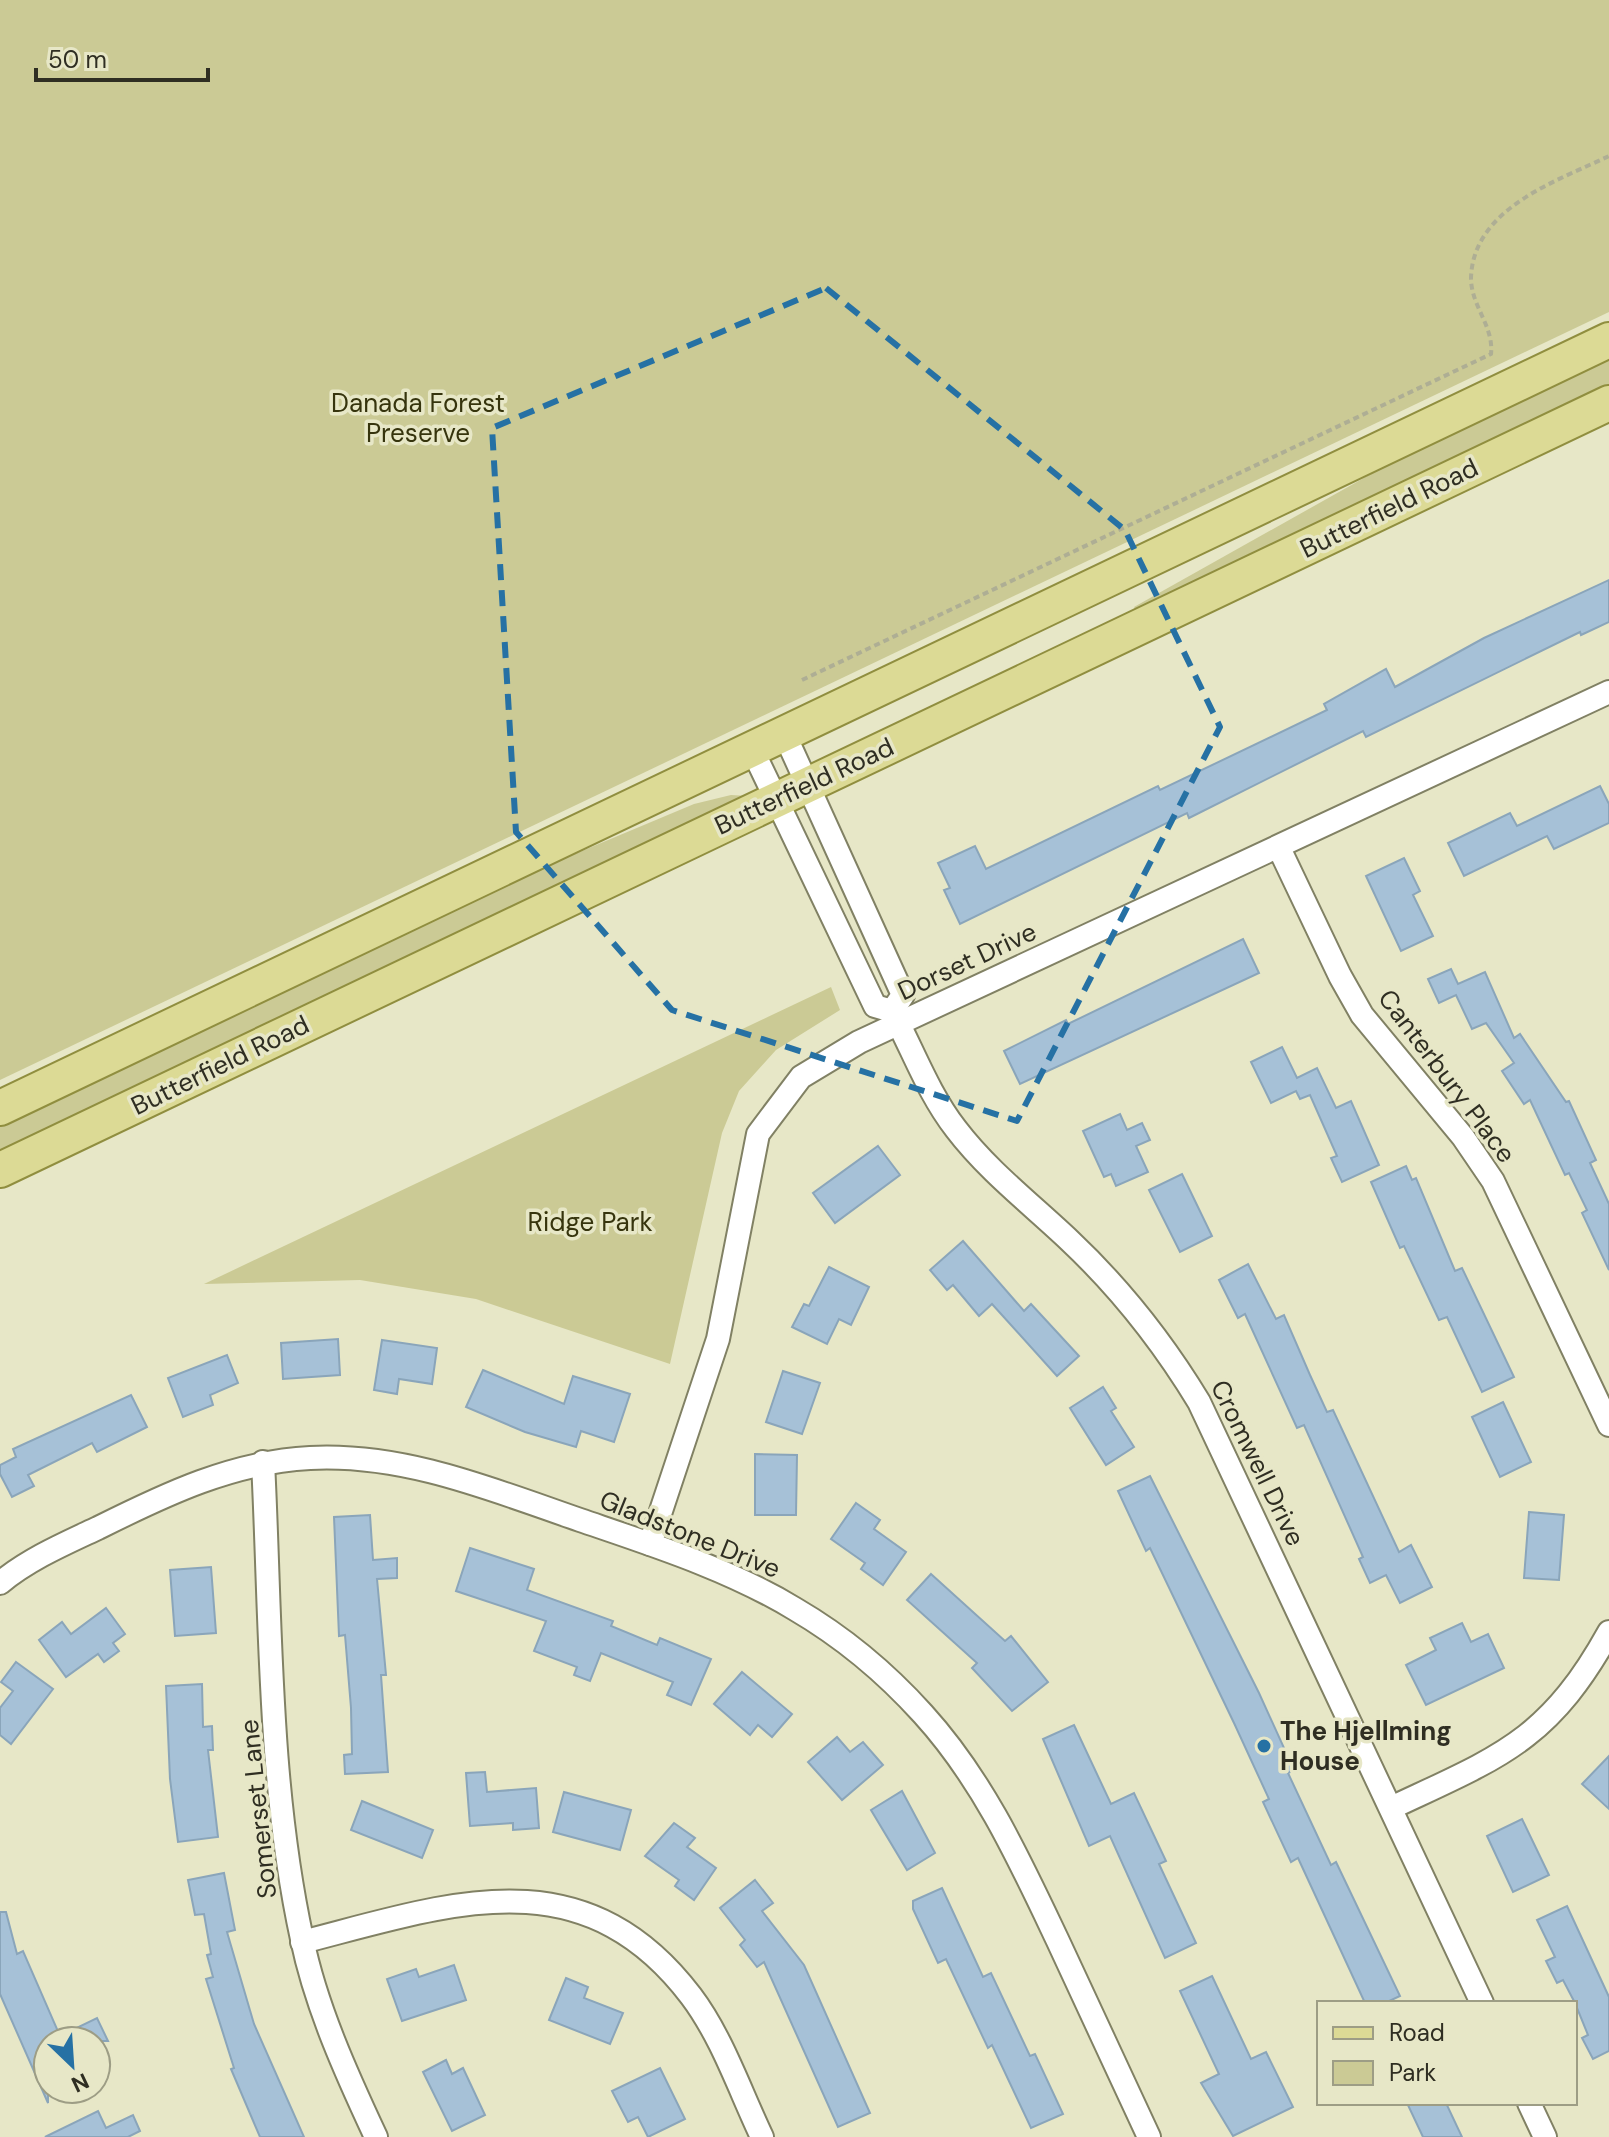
<svg xmlns="http://www.w3.org/2000/svg" width="1609" height="2137" viewBox="0 0 1609 2137" font-family="'DM Sans',sans-serif">
	<style>
		.green { fill: #cbca95 }
		.building { fill: #a6c1d7; stroke: #8aa5ba; stroke-width: 2 }
		.lines { fill: none; stroke-linecap: round; stroke-linejoin: round }
		.street-casing { stroke: #818164; stroke-width: 26 }
		.primary-casing { stroke: #908e3f; stroke-width: 38 }
		.path { stroke: #aeae94; stroke-width: 4; stroke-dasharray: 6 4; stroke-linecap: butt }
		.street { stroke: #fff; stroke-width: 22 }
		.primary { stroke: #dcda95; stroke-width: 34 }
		.marked { fill: none; stroke: #2671a4; stroke-width: 6; stroke-dasharray: 16 10; stroke-linejoin: round }
		.poi-dot { fill: #2671a4; stroke: #e7e7c7; stroke-width: 3 }
		.labels { text-anchor: middle; stroke-width: 7; stroke-linejoin: round; paint-order: stroke }
		.park-label { font-size: 26px; fill: #36340d; stroke: #e7e7c7 }
		.street-label { font-size: 26px; fill: #2f2e22; stroke: #e7e7c7 }
		.poi-label { font-size: 26px; font-weight: bold; fill: #2f2e22; stroke: #e7e7c7; text-anchor: start }
	</style>
	<rect width="100%" height="100%" fill="#e7e7c7"/>
	<g class="green">
		<polygon points="0,0 1609,0 1609,312 0,1080"/>
		<polygon points="1609,356 1609,387 1137,613 1134,607 1421,446"/>
		<polygon points="731,795 748,796 0,1156 0,1124 501,885 694,804"/>
		<polygon points="831,987 840,1010 776,1050 739,1091 722,1133 670,1364 476,1299 360,1280 204,1284"/>
	</g>
	<g class="building">
		<polygon points="1609,580 1609,622 1581,635 1580,632 1366,737 1363,731 1189,818 1187,813 960,924 944,890 950,888 938,863 975,846 986,869 1158,786 1160,790 1327,710 1324,704 1386,669 1395,687 1484,638"/>
		<polygon points="1600,786 1609,804 1609,823 1554,849 1547,836 1464,876 1448,843 1510,813 1517,826"/>
		<polygon points="1404,858 1420,891 1413,895 1433,936 1401,951 1366,876"/>
		<polygon points="1243,939 1259,973 1020,1084 1004,1051 1066,1020 1068,1024"/>
		<polygon points="1451,969 1458,984 1485,972 1514,1038 1520,1034 1566,1102 1569,1101 1596,1160 1590,1163 1609,1204 1609,1270 1582,1213 1587,1210 1569,1173 1565,1175 1530,1100 1524,1104 1502,1071 1514,1063 1486,1023 1472,1029 1456,995 1439,1003 1428,979"/>
		<polygon points="1282,1047 1297,1078 1317,1068 1336,1108 1351,1101 1379,1165 1342,1182 1331,1158 1337,1156 1310,1095 1300,1099 1296,1091 1271,1103 1251,1062"/>
		<polygon points="1120,1114 1127,1130 1142,1123 1150,1140 1136,1146 1148,1172 1116,1186 1111,1174 1104,1177 1083,1131"/>
		<polygon points="878,1146 900,1175 835,1223 813,1193"/>
		<polygon points="1406,1166 1412,1180 1416,1178 1455,1271 1462,1268 1514,1377 1482,1392 1447,1317 1439,1320 1404,1246 1400,1248 1371,1182"/>
		<polygon points="1182,1174 1212,1236 1180,1252 1149,1190"/>
		<polygon points="963,1241 1024,1311 1031,1304 1079,1356 1057,1376 992,1304 979,1316 953,1285 947,1290 930,1270"/>
		<polygon points="1248,1264 1276,1319 1284,1315 1310,1375 1327,1412 1333,1410 1399,1552 1411,1545 1432,1587 1400,1603 1386,1575 1370,1583 1359,1559 1363,1557 1304,1425 1297,1428 1245,1314 1238,1318 1219,1280"/>
		<polygon points="829,1267 869,1287 851,1325 839,1319 827,1344 792,1327 804,1304 809,1306"/>
		<polygon points="338,1339 340,1375 283,1379 281,1343"/>
		<polygon points="382,1340 437,1348 432,1384 399,1379 397,1394 374,1390"/>
		<polygon points="227,1355 238,1383 210,1395 213,1405 183,1417 168,1378"/>
		<polygon points="483,1370 564,1404 573,1376 630,1394 614,1442 581,1431 576,1447 525,1432 466,1407"/>
		<polygon points="783,1371 820,1383 802,1434 766,1422"/>
		<polygon points="1103,1387 1116,1408 1111,1411 1134,1447 1106,1465 1070,1408"/>
		<polygon points="131,1395 147,1427 97,1452 92,1443 28,1475 34,1486 12,1497 0,1474 0,1465 16,1457 13,1449"/>
		<polygon points="1503,1402 1531,1462 1500,1477 1472,1417"/>
		<polygon points="755,1454 797,1455 796,1515 755,1515"/>
		<polygon points="1150,1476 1259,1693 1294,1770 1288,1773 1331,1865 1336,1862 1400,1996 1385,2003 1365,2003 1298,1858 1291,1862 1263,1802 1269,1799 1234,1723 1150,1548 1146,1551 1118,1491"/>
		<polygon points="856,1503 880,1520 874,1529 906,1552 883,1585 861,1569 865,1563 831,1539"/>
		<polygon points="1529,1512 1564,1515 1559,1580 1524,1578"/>
		<polygon points="370,1515 373,1560 397,1558 397,1578 377,1579 386,1675 381,1675 388,1772 345,1774 344,1755 352,1754 351,1708 345,1635 339,1636 334,1517"/>
		<polygon points="470,1548 534,1569 527,1590 613,1621 611,1626 657,1645 660,1638 711,1659 691,1705 667,1695 673,1682 601,1653 590,1681 574,1675 577,1667 534,1651 546,1621 456,1591"/>
		<polygon points="211,1567 216,1633 175,1636 170,1570"/>
		<polygon points="931,1574 1005,1641 1011,1636 1048,1682 1012,1711 972,1668 977,1663 907,1600"/>
		<polygon points="106,1608 125,1634 113,1643 119,1651 104,1662 98,1654 66,1677 39,1640 62,1622 71,1634"/>
		<polygon points="1462,1623 1471,1642 1488,1634 1504,1668 1426,1705 1406,1665 1436,1650 1430,1638"/>
		<polygon points="16,1662 53,1689 11,1744 0,1735 0,1708 13,1691 1,1682"/>
		<polygon points="742,1672 792,1714 772,1737 758,1725 750,1735 714,1704"/>
		<polygon points="202,1684 203,1727 212,1726 213,1750 208,1750 218,1837 178,1842 170,1779 166,1686"/>
		<polygon points="1074,1725 1111,1804 1134,1793 1166,1861 1159,1864 1196,1943 1165,1958 1110,1836 1089,1846 1043,1739"/>
		<polygon points="837,1737 850,1752 863,1742 883,1765 842,1800 808,1762"/>
		<polygon points="1609,1756 1609,1809 1582,1784"/>
		<polygon points="485,1772 487,1792 536,1788 539,1828 513,1830 513,1823 470,1826 466,1773"/>
		<polygon points="902,1791 935,1853 907,1870 871,1810"/>
		<polygon points="564,1792 631,1810 620,1850 553,1832"/>
		<polygon points="362,1801 433,1830 422,1858 351,1830"/>
		<polygon points="1522,1819 1549,1875 1513,1892 1487,1836"/>
		<polygon points="674,1823 695,1838 687,1847 716,1868 694,1900 675,1886 679,1880 645,1856"/>
		<polygon points="224,1873 235,1930 227,1932 254,2024 304,2137 260,2137 231,2069 234,2068 206,1979 213,1977 207,1955 211,1954 204,1914 195,1915 188,1880"/>
		<polygon points="755,1880 773,1903 762,1911 804,1965 870,2113 838,2127 764,1962 757,1967 740,1945 745,1940 720,1908"/>
		<polygon points="942,1888 983,1977 991,1973 1030,2056 1035,2054 1063,2114 1031,2128 992,2045 988,2048 946,1959 938,1963 913,1909 913,1901"/>
		<polygon points="1567,1906 1609,1997 1609,2051 1593,2059 1582,2038 1588,2035 1575,2003 1563,1980 1557,1983 1546,1961 1555,1957 1537,1920"/>
		<polygon points="0,1912 6,1912 17,1954 23,1951 60,2036 97,2018 108,2041 48,2041 48,2103 0,1994"/>
		<polygon points="454,1965 466,2000 402,2021 387,1979 416,1969 419,1977"/>
		<polygon points="1212,1976 1251,2059 1266,2052 1293,2107 1233,2136 1201,2083 1219,2074 1180,1991"/>
		<polygon points="566,1978 588,1987 584,1998 623,2013 610,2044 549,2020"/>
		<polygon points="446,2060 452,2074 463,2068 485,2115 452,2131 423,2072"/>
		<polygon points="660,2068 685,2119 648,2137 638,2117 628,2122 612,2091"/>
		<polygon points="1407,2103 1446,2103 1462,2137 1423,2137"/>
		<polygon points="98,2111 106,2128 133,2115 140,2131 128,2137 45,2137"/>
	</g>
	<g class="lines">
		<defs>
			<g id="street">
				<polyline points="784,733 903,995 892,1011"/>
				<path d="M752,749L875,1006L892,1011C913,1050 928,1093 956,1129C988,1171 1031,1204 1069,1240C1120,1288 1162,1341 1199,1402L1482,2003"/>
				<polyline points="1279,848 1340,976 1362,1015 1463,1137 1493,1181 1609,1425"/>
				<path d="M263,1462C271,1620 268,1783 302,1939C316,2007 347,2075 376,2137"/>
				<polyline points="650,1544 718,1339 758,1134 801,1077 859,1042 1609,692"/>
				<path d="M0,1583C29,1559 64,1544 98,1528C166,1494 233,1462 310,1458C404,1453 493,1490 580,1520C653,1545 729,1569 795,1609C843,1637 886,1673 923,1714C983,1780 1019,1859 1057,1939C1088,2005 1118,2071 1149,2137"/>
				<path d="M1391,1808C1499,1757 1548,1742 1609,1632"/>
				<path d="M302,1942C447,1905 582,1853 691,1996C722,2037 740,2091 762,2137"/>
				<polyline points="1529,2103 1545,2137"/>
			</g>
			<g id="primary">
				<polyline points="0,1108 1609,340"/>
				<polyline points="0,1170 1609,403"/>
			</g>
		</defs>
		<use href="#street" class="street-casing"/>
		<use href="#primary" class="primary-casing"/>
		<path class="path" d="M802,680L1491,354C1494,326 1471,306 1471,278C1473,208 1557,181 1609,156"/>
		<use href="#street" class="street"/>
		<use href="#primary" class="primary"/>
	</g>
	<path class="marked" d="M826,288L1125,530L1220,727L1017,1121L672,1010L516,832L492,428Z"/>
	<circle class="poi-dot" cx="1264" cy="1746" r="8"/>
	<g class="labels">
		<g class="park-label">
			<text x="418" y="412">Danada Forest<tspan x="418" dy="30">Preserve</tspan></text>
			<text x="590" y="1231">Ridge Park</text>
		</g>
		<g class="street-label">
			<text transform="translate(1389 508) rotate(-26)" y="9">Butterfield Road</text>
			<text transform="translate(804 786) rotate(-25)" y="9">Butterfield Road</text>
			<text transform="translate(967 961) rotate(-25)" y="9">Dorset Drive</text>
			<text transform="translate(220 1065) rotate(-26)" y="9">Butterfield Road</text>
			<text transform="translate(1447 1076) rotate(53)" y="9">Canterbury Place</text>
			<text transform="translate(1258 1463) rotate(64)" y="9">Cromwell Drive</text>
			<text transform="translate(690 1534) rotate(22)" y="9">Gladstone Drive</text>
			<text transform="translate(258 1809) rotate(-96)" y="9">Somerset Lane</text>
		</g>
		<g class="poi-label">
			<text x="1280" y="1740">The Hjellming<tspan x="1280" dy="30">House</tspan></text>
		</g>
	</g>
	<rect x="1317" y="2001" width="260" height="104" fill="#e7e7c7" stroke="#9d9d85" stroke-width="2"/>
	<rect x="1333" y="2027" width="40" height="12" fill="#dcda95" stroke="#9d9d85" stroke-width="2"/>
	<text x="1389" y="2041" font-size="24" fill="#2f2e22">Road</text>
	<rect x="1333" y="2061" width="40" height="24" fill="#cbca95" stroke="#9d9d85" stroke-width="2"/>
	<text x="1389" y="2081" font-size="24" fill="#2f2e22">Park</text>
	<g transform="translate(72 2065) rotate(155)"><circle r="38" fill="#e7e7c7" stroke="#9d9d85" stroke-width="2"/>
	<path d="M0-6L14 30L0 20L-14 30Z" fill="#2671a4"/>
	<text y="-12" font-size="22" font-weight="bold" text-anchor="middle" fill="#2f2e22">N</text>
	</g>
	<path d="M36 68v12h172v-12" fill="none" stroke="#2f2e22" stroke-width="4"/>
	<text x="48" y="68" font-size="24" fill="#2f2e22" stroke="#e7e7c7" stroke-width="6" paint-order="stroke">50 m</text>
</svg>
